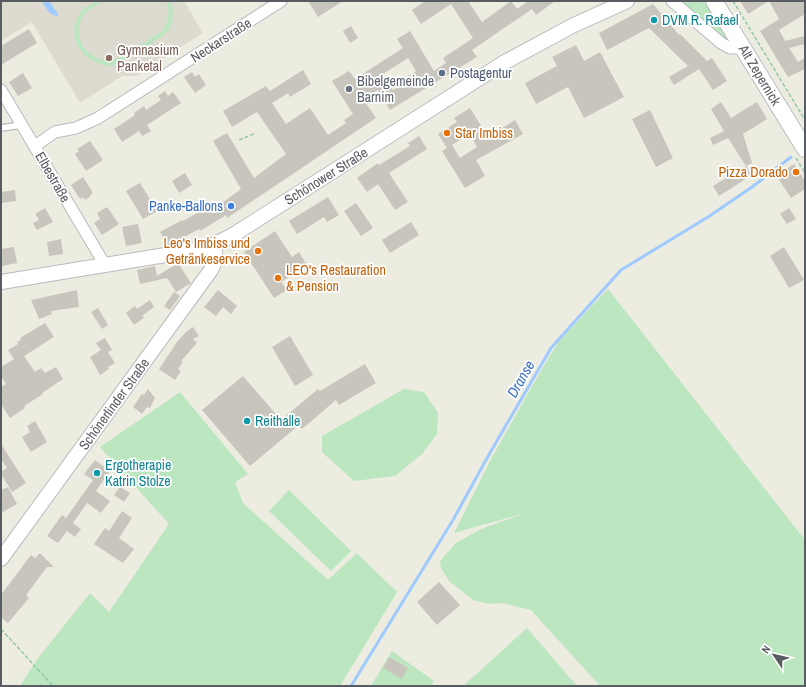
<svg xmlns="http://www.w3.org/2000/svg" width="806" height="687" viewBox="0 0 806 687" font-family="'Archivo Narrow',sans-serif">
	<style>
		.education { fill: #dddbcf }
		.green { fill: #bbe6c0 }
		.water { fill: #9ecaff }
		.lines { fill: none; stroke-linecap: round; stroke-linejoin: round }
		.stream { stroke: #9ecaff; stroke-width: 3 }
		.building { fill: #c8c5bd; fill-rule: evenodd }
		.service-casing { stroke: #b8bac0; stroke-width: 8 }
		.minor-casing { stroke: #b8bac0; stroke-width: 13 }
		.tertiary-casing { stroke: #b8bac0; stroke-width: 16 }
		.secondary-casing { stroke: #b9bcc3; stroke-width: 18 }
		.path { stroke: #93c8a8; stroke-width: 1.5; stroke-dasharray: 4 2; stroke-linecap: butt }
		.service { stroke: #fff; stroke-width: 5.5 }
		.minor { stroke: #fff; stroke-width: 11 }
		.tertiary { stroke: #fff; stroke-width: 14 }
		.secondary { stroke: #fff; stroke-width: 16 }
		.culture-dot { fill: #0f9aa8; stroke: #fff; stroke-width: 1.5 }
		.education-dot { fill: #8d6e63; stroke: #fff; stroke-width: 1.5 }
		.service-dot { fill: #5c6f8a; stroke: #fff; stroke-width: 1.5 }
		.worship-dot { fill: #6b7280; stroke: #fff; stroke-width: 1.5 }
		.food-dot { fill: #e8710a; stroke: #fff; stroke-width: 1.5 }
		.shop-dot { fill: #3f7fe0; stroke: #fff; stroke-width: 1.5 }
		.labels { text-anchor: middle; stroke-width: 3.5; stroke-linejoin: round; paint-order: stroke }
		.culture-label { font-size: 14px; fill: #0d838f; stroke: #fff; text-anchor: start }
		.street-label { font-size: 14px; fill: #595c62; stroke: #fff }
		.education-label { font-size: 14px; fill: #785e54; stroke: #fff; text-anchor: start }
		.service-label { font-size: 14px; fill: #4e5e75; stroke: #fff; text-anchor: start }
		.worship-label { font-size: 14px; fill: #5b616d; stroke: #fff; text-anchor: start }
		.food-label { font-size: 14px; fill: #c56008; stroke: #fff; text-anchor: start }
		.shop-label { font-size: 14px; fill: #366cbe; stroke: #fff; text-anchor: end }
		.water-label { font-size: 15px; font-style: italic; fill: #3c70c7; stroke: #fff }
	</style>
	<rect width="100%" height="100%" fill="#edece0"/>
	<polygon class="education" points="1,1 184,1 203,33 136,76 122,76 80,103 32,22 1,41"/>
	<g class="green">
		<path d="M96,1H103C96,5 88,9 83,16C70,35 88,63 111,60C120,59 152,38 162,31C169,22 170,12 167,1H171C173,10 174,20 170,28C165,37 127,59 117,64C113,66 109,66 105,65C82,62 66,36 79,15C83,9 90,5 96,1Z"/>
		<polygon points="682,1 706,1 733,41 731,44 696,15"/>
		<polygon points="608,289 805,540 805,686 600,686 531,610 502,603 488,604 473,600 449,581 441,568 440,561 456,543 481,529 525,513 454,533 490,461 543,367 559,341"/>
		<polygon points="404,389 424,392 438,413 437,434 422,454 395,476 354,481 322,452 322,436"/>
		<polygon points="180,392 248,474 235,482 243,503 328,580 357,553 397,592 340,686 20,686 38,658 90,593 109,612 169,524 100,447"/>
		<polygon points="289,490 351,551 331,571 269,511"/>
		<polygon points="527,628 577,686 463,686"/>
		<polygon points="392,651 434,681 431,686 371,686"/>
	</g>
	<path class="water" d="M42,1H49L58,14L57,16C48,15 47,8 42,2Z"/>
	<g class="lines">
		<polyline class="stream" points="351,686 453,520 487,458 551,348 621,270 708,217 752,187 791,157"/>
	</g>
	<g class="building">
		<polygon points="308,1 343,1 318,17"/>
		<path d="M425,1H468L482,22L511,1L517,9L527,2L526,1H555L536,15L532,9L472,50L477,57L390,110L378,90L363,99L376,118L227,218L226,215L200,231L199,229L168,246L160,232L182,220L183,221L208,207L211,211L241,189L213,141L227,133L254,178L286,154L257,112L232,127L223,111L266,86L270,91L303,70L311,84L290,97L288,93L272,103L286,124L310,108L328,135L346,123L344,120L353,114L332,81L349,71L355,79L403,48L397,39L410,31L434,71L446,63L443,58L473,38L451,4L421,24L412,10ZM408,58L416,71L405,78L407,82L393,90L383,74Z"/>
		<polygon points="740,1 805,1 805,14 779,30 785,41 805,36 805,44 789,48 798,62 805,58 805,69 788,77 760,31 779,19 769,1 748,14"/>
		<polygon points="653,4 679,35 680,34 707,61 712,58 727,81 713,90 699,69 674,85 669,77 688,66 649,28 607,50 599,33"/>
		<polygon points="351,26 358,38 350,43 343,31"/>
		<polygon points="29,29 37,43 1,65 1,46"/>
		<polygon points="576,45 584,61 600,52 624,97 584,118 568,87 536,104 525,83 557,66 552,57"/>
		<polygon points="192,72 195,77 199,74 206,85 195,93 184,77"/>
		<polygon points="23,73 32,88 18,96 9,82"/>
		<polygon points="165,91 168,96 173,92 181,103 147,125 151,131 142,136 139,131 122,142 114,129 135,115 134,113 144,106 146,110 161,100 158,96"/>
		<polygon points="721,102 731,118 757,102 767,119 743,134 752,163 746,166 728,138 713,145 710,138 724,131 711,109"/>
		<polygon points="470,108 487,135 491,134 491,135 515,120 523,134 476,160 485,176 465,188 442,151 452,145 460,158 477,147 470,134 447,148 438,134 457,122 454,118"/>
		<polygon points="650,110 673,158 656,167 632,119"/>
		<polygon points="419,136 427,149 389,173 408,202 395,210 378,184 367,192 357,178 378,163 379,165 410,146 408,143"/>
		<polygon points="90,141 103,160 86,171 75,154 79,151 77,149"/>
		<polygon points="794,164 805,181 805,189 791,198 776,175"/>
		<polygon points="746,166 752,175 719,196 713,186"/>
		<polygon points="185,173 192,185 179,193 172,181"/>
		<polygon points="83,177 93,193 90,195 91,196 85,200 83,197 80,199 71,185"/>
		<polygon points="140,183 157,211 143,219 126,191"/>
		<polygon points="15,190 16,201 1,203 1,192"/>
		<polygon points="328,197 339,215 327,222 324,217 297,234 289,221"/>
		<polygon points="356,203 373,228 361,236 344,211"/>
		<polygon points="107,207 119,224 102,235 94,223 100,219 97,213"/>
		<polygon points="45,208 53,222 37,230 33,223 39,220 35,214"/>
		<polygon points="789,208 796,219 787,224 780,214"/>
		<polygon points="411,222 419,235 390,253 382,240"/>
		<polygon points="138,224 142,243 126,246 122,227"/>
		<polygon points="275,231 292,257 299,252 307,265 281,282 287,290 274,298 244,252"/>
		<polygon points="61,239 63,254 49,256 47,242"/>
		<polygon points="14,247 17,263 1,266 1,249"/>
		<polygon points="784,247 804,280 789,288 770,256"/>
		<polygon points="178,263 191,283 176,292 167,278 140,284 137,270 155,266 157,276"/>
		<polygon points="77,290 79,307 51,311 52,314 39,319 31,300"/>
		<polygon points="218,290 237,306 231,314 223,307 216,316 204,307"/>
		<polygon points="174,292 180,296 170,310 164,306"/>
		<polygon points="150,300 154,307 142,316 144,318 134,325 126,313 135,306 137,309"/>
		<polygon points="98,308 108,325 102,329 91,312"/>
		<polygon points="45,323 54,337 24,356 35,372 41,368 45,373 56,367 63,379 42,393 43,394 24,406 25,408 10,418 1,404 1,387 6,384 1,376 1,367 14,359 8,350 18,344 17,342 21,340 20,338"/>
		<polygon points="193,327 199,336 193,339 197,343 181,361 183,362 178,369 181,371 175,380 159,369 177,342 186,332"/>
		<polygon points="290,336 313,375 295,386 272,347"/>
		<polygon points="105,338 112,350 108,352 115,363 108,367 109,369 100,375 90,357 101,350 96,343"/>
		<polygon points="365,364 376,383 339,405 336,400 302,429 299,425 250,466 202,410 243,376 281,420 318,389 320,391"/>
		<polygon points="148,389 155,398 150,408 147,407 142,414 133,407 142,394 144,395"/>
		<polygon points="35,421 47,442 31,452 22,437 30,432 27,426"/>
		<polygon points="1,444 26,483 12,492 1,474 1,472 7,468 1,459"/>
		<polygon points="95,460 110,471 96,491 110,501 101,513 87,503 73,523 81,529 75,537 67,531 58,543 47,536 62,515 66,518 93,480 84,474"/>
		<polygon points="8,487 17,504 1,513 1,490"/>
		<polygon points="120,487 130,493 124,502 114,495"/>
		<polygon points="122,511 132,518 119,538 134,549 123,563 94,544 105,528 109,531"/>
		<polygon points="40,553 54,567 47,567 26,595 29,598 8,623 1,617 1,595 31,555 35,558"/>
		<polygon points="439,582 460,605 437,625 417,602"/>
		<polygon points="389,657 408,668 402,679 383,668"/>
	</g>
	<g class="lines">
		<defs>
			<polyline id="service" points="1,128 22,125"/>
			<g id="minor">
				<polyline points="672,1 721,43 730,48 743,48"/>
				<polyline points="1,90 105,265"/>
				<polyline points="35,146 55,132 76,128 98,118 281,1"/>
			</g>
			<g id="tertiary">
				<polyline points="1,282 202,249 213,245 233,235 505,62 574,25 627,1"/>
				<path d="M1,559L211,270C216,260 217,255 213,245"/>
			</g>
			<polyline id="secondary" points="714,1 805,149"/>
		</defs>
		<use href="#service" class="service-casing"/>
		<use href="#minor" class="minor-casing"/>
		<use href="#tertiary" class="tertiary-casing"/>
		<use href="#secondary" class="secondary-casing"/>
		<g class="path">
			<polyline points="733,1 805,120"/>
			<polyline points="239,140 256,133"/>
			<polyline points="796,158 805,173"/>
			<polyline points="1,629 53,686"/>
		</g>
		<use href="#service" class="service"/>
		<use href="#minor" class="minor"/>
		<use href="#tertiary" class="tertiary"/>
		<use href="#secondary" class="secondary"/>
	</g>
	<g class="culture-dot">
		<circle cx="654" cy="20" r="4"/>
		<circle cx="247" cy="421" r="4"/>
		<circle cx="97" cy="473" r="4"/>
	</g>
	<circle class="education-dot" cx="109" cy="58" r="4"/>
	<circle class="service-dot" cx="442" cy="73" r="4"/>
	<circle class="worship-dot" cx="349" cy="89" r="4"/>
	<g class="food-dot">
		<circle cx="447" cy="133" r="4"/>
		<circle cx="796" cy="172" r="4"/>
		<circle cx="258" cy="251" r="4"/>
		<circle cx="278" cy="278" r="4"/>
	</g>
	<circle class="shop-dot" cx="231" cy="206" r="4"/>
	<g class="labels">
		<g class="culture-label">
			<text x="662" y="25">DVM R. Rafael</text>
			<text x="255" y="426">Reithalle</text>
			<text x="105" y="470">Ergotherapie<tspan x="105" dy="16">Katrin Stolze</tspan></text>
		</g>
		<g class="street-label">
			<text transform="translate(221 40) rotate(-33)" y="5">Neckarstraße</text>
			<text transform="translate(760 75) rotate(59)" y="5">Alt Zepernick</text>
			<text transform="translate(326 176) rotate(-32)" y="5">Schönower Straße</text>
			<text transform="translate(53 177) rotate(60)" y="5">Elbestraße</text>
			<text transform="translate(114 404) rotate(-54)" y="5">Schönerlinder Straße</text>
		</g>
		<g class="education-label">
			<text x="117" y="55">Gymnasium<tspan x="117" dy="16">Panketal</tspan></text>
		</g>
		<g class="service-label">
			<text x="450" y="78">Postagentur</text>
		</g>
		<g class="worship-label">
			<text x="357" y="86">Bibelgemeinde<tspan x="357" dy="16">Barnim</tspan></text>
		</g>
		<g class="food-label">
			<text x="455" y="138">Star Imbiss</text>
			<text x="788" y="177" text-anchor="end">Pizza Dorado</text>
			<text x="250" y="248" text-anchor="end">Leo's Imbiss und<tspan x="250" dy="16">Getränkeservice</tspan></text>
			<text x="286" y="275">LEO's Restauration<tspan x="286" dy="16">&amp; Pension</tspan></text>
		</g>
		<g class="shop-label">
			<text x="223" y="211">Panke-Ballons</text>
		</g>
		<g class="water-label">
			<text transform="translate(521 379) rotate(-60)" y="5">Dranse</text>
		</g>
	</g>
	<rect width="806" height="687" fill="none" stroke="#595c62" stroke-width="4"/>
	<g transform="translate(774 655) rotate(305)" stroke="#ffffff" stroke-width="3" paint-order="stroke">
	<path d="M0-3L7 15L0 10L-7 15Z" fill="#595c62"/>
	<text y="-6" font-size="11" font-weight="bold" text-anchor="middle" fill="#595c62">N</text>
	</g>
</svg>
